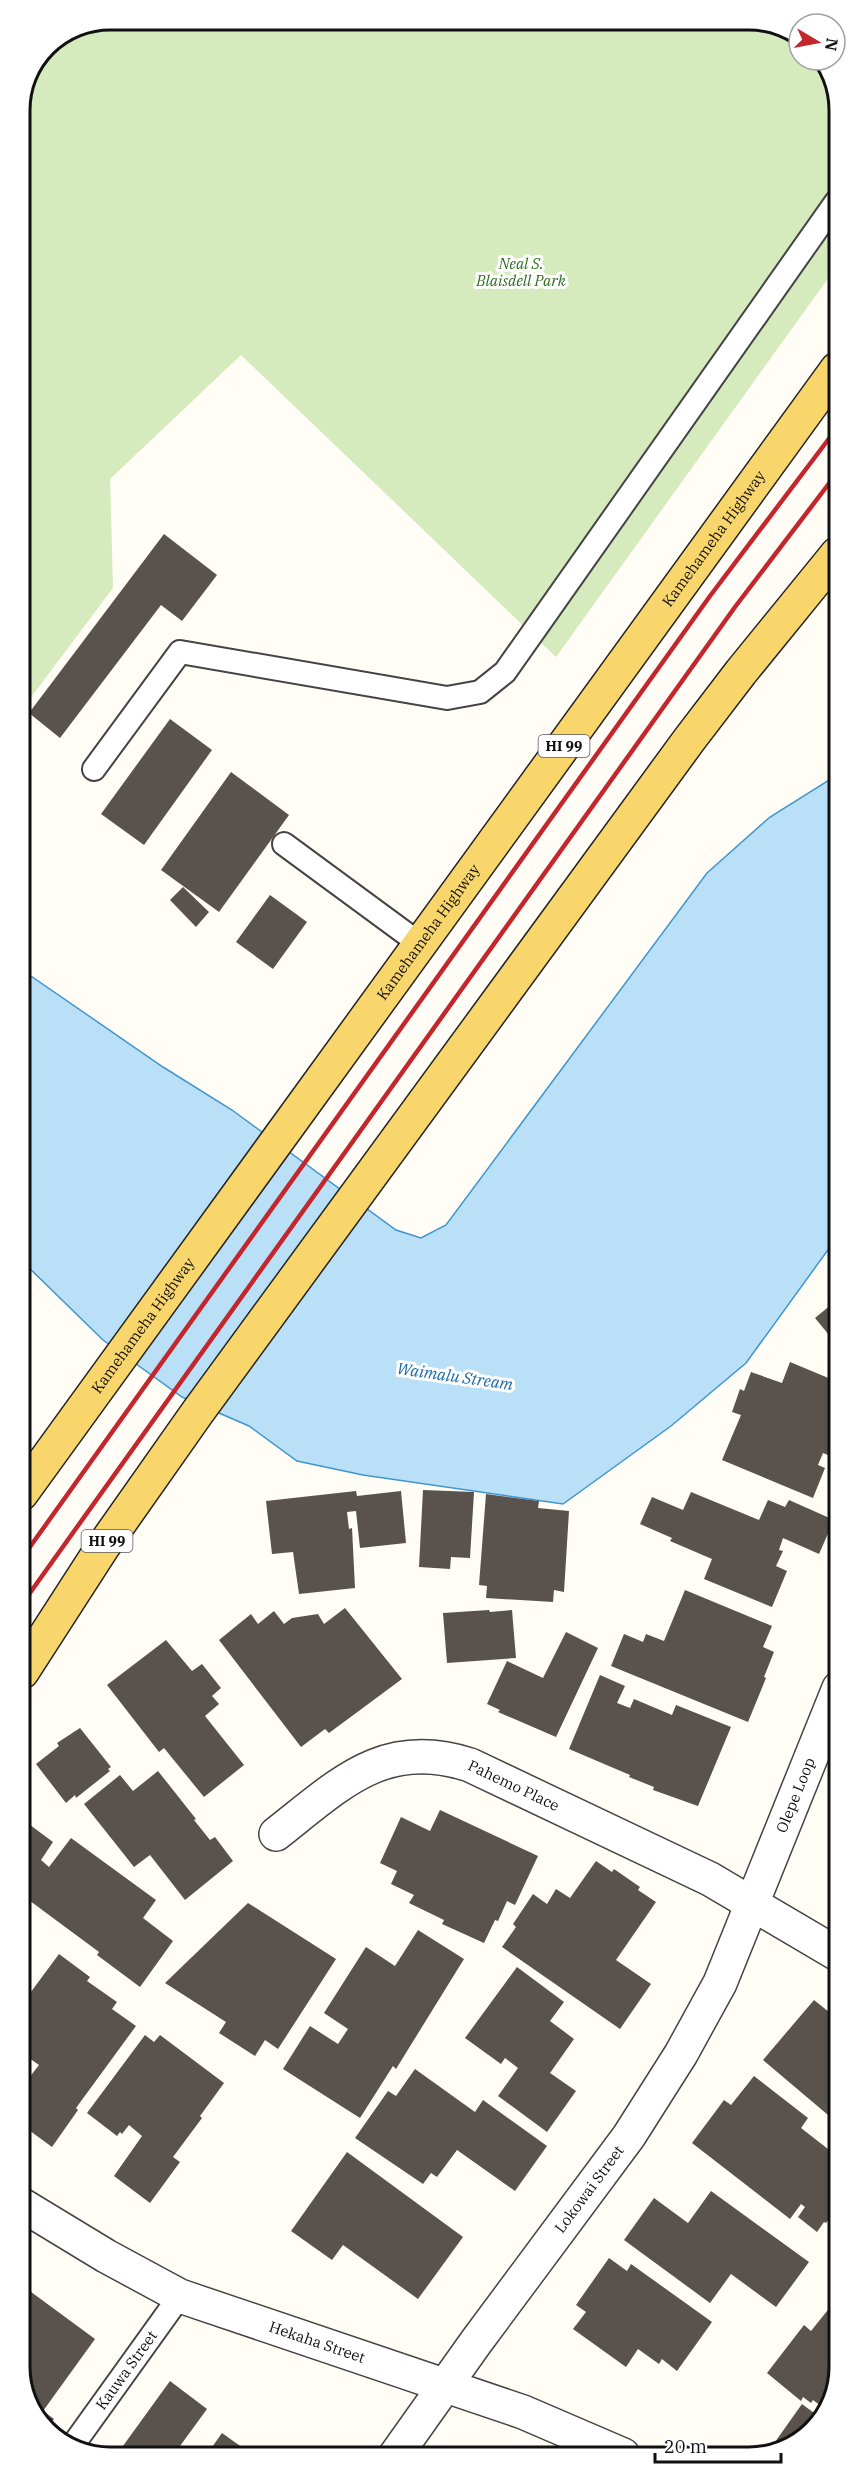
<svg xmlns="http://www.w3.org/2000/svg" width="859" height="2477" viewBox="0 0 859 2477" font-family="'IBM Plex Serif',serif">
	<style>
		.green { fill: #d5ebbd }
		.water { fill: #b9e0f7; stroke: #3f96cf; stroke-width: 1.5 }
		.building { fill: #5a524d }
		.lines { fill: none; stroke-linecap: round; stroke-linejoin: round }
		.service-casing { stroke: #444; stroke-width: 26 }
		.minor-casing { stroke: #444; stroke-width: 36 }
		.tertiary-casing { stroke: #444; stroke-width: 36 }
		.primary-casing { stroke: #222; stroke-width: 36 }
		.service { stroke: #fff; stroke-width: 22 }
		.minor { stroke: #fff; stroke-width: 33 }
		.tertiary { stroke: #fff; stroke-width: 33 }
		.primary { stroke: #f9d66b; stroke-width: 33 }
		.rail { stroke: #c4262e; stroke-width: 4.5 }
		.labels { text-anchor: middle; stroke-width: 6; stroke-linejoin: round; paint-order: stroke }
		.shield { fill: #fff; stroke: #585858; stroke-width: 1.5 }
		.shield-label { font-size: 14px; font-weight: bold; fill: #111 }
		.park-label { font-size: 15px; font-style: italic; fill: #2f6b1f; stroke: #fff }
		.street-label { font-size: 15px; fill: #111; stroke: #fff }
		.water-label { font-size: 16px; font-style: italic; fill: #1768a6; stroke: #fff }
		.rim { fill: none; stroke: #111; stroke-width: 3 }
	</style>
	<rect width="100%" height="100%" fill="#fffdf5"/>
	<polygon class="green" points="110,20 755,20 799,38 799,60 820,60 836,86 837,266 556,657 241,355 110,479 113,588 20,712 20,104 46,46"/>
	<polygon class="water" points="837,775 838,1236 746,1363 671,1426 563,1504 363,1475 297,1461 249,1426 182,1397 103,1340 21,1260 21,965 28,974 163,1067 232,1110 396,1230 421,1238 446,1225 707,873 770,817"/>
	<g class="building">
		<polygon points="164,534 217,575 182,621 161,605 60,738 29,713"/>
		<polygon points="170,719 212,750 144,845 101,814"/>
		<polygon points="231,772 289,815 219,912 161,870"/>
		<polygon points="183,887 209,912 196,927 170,900"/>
		<polygon points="270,895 307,922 273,969 236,942"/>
		<polygon points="838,1299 838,1346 815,1318"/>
		<polygon points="790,1362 838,1382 829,1406 838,1409 838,1459 823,1453 818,1465 825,1468 813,1498 722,1460 741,1415 732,1412 740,1389 744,1391 751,1372 782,1383"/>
		<polygon points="423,1490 474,1492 470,1558 451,1557 450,1569 419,1567"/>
		<polygon points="356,1491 357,1496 401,1491 406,1543 360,1548 356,1511 347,1512 349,1529 352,1528 355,1588 299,1594 293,1552 272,1554 266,1501"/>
		<polygon points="691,1492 759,1520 768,1500 785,1507 789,1500 834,1520 819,1554 783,1538 779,1550 783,1551 776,1566 787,1571 772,1607 704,1579 712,1559 670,1541 672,1538 640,1524 652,1497 683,1510"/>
		<polygon points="486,1494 539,1501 538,1508 569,1511 564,1592 554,1590 553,1602 486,1598 487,1586 479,1585"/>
		<polygon points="685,1590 772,1626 763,1647 774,1652 764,1677 766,1678 748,1722 611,1666 624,1634 643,1642 646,1634 664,1641"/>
		<polygon points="345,1608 402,1679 329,1733 325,1729 301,1747 219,1640 251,1614 258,1624 274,1611 284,1624 292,1618 318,1614 324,1624"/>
		<polygon points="489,1610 490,1612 512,1610 516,1658 447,1663 443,1613"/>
		<polygon points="566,1632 598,1648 556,1737 498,1712 500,1710 487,1704 507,1661 543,1678"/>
		<polygon points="166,1640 192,1671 202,1664 221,1688 212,1696 219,1704 205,1716 244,1765 204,1797 164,1748 159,1752 107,1685"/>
		<polygon points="600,1675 625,1686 617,1703 630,1708 634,1699 672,1715 676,1705 731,1727 698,1806 653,1790 654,1787 629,1777 630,1775 569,1749"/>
		<polygon points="80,1728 111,1767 108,1769 110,1771 76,1798 75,1795 66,1803 36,1764 59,1746 57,1743"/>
		<polygon points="158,1771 196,1819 194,1820 210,1840 215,1837 233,1861 185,1900 150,1855 134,1867 84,1804 120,1775 133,1791"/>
		<polygon points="440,1810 538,1856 515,1905 507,1901 498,1921 495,1920 484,1943 442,1924 444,1920 409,1903 414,1895 391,1884 397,1871 380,1863 401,1817 430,1831"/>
		<polygon points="22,1819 53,1842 41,1860 49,1867 71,1838 156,1900 143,1918 173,1941 140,1987 97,1955 99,1952 22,1895"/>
		<polygon points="596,1861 612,1872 614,1869 640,1887 638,1890 656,1902 616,1960 651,1984 620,2029 502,1947 516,1927 513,1924 533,1894 547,1904 556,1889 570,1898"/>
		<polygon points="248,1903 336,1959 278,2049 265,2040 255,2056 219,2033 226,2022 165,1983"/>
		<polygon points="418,1930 464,1959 396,2069 393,2066 360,2118 283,2069 310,2026 338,2044 348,2029 324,2013 366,1947 395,1966"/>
		<polygon points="59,1954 90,1977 87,1981 117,2002 112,2009 136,2026 76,2108 78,2110 52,2147 22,2125 22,2087 39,2065 22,2053 22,2004"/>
		<polygon points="517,1967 564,2002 550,2021 574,2039 550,2073 576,2091 547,2132 498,2096 518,2068 505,2058 501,2064 465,2038"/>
		<polygon points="814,2000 839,2020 839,2120 830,2112 828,2115 763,2060"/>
		<polygon points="145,2035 154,2042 160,2035 224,2083 200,2116 202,2118 173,2157 180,2162 150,2203 114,2176 142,2136 129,2125 122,2134 120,2132 117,2136 87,2113"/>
		<polygon points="415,2069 475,2112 483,2100 547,2146 515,2191 457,2150 437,2177 431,2173 423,2184 355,2138 388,2091 396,2096"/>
		<polygon points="754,2076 808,2118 801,2128 837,2156 836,2158 839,2160 839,2214 835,2219 831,2217 826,2223 824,2222 817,2232 798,2217 805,2207 801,2204 790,2219 692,2143 724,2100 731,2105"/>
		<polygon points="347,2152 463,2237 418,2299 343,2245 332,2260 291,2231"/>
		<polygon points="711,2191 809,2262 776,2307 731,2274 710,2303 624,2240 654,2198 688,2223"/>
		<polygon points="609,2258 627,2271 631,2264 712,2322 677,2371 662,2359 659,2364 638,2349 626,2367 573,2329 586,2312 576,2305"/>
		<polygon points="23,2286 95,2339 43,2411 54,2419 47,2429 23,2391"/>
		<polygon points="831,2306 839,2313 839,2367 825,2409 813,2400 811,2403 803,2397 801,2401 767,2373 804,2325 811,2331"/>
		<polygon points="170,2381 207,2409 172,2457 115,2457"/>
		<polygon points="802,2404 822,2419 821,2422 783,2447 775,2442"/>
		<polygon points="222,2433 250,2453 255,2446 269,2457 205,2457"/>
	</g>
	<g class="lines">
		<defs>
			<g id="service">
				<polyline points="94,769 180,652 447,698 480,692 505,672 836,202"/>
				<polyline points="284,844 420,944"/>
				<path id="s1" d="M73,2445L180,2296"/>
			</g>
			<g id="minor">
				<path id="s2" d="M276,1834C340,1784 384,1737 470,1765L710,1879L839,1955"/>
				<path id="s3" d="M395,2456L476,2342L629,2136L681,2054L720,1983L839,1688"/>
			</g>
			<g id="tertiary">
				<path id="s4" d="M22,2205L106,2256L180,2296L523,2412L623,2455"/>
			</g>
			<g id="primary">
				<path id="s5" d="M21,1494L837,369"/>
				<polyline points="22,1672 102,1548 197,1413 689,740 741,672 837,554"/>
			</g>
		</defs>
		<use href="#service" class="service-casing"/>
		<use href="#minor" class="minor-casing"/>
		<use href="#tertiary" class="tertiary-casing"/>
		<use href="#primary" class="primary-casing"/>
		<use href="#service" class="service"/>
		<use href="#minor" class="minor"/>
		<use href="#tertiary" class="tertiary"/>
		<use href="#primary" class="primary"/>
		<g class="rail">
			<polyline points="22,1558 710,596 837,428"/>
			<polyline points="22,1604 735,607 837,473"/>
		</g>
	</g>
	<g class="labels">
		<g class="shield">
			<rect x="538.5" y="735" width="51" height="22" rx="4.5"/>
			<rect x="81.5" y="1530" width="51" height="22" rx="4.5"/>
		</g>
		<g class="shield-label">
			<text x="564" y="751">HI 99</text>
			<text x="107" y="1546">HI 99</text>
		</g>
		<g class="park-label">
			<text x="521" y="269">Neal S.<tspan x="521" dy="17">Blaisdell Park</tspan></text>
		</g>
		<g class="street-label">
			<text dy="5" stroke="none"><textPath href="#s5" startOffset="1180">Kamehameha Highway</textPath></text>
			<text dy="5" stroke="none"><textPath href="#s5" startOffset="694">Kamehameha Highway</textPath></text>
			<text dy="5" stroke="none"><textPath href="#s5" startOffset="208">Kamehameha Highway</textPath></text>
			<text dy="5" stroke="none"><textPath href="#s2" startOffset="266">Pahemo Place</textPath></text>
			<text dy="5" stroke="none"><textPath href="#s3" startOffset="777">Olepe Loop</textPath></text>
			<text dy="5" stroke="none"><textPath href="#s3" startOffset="330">Lokowai Street</textPath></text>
			<text dy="5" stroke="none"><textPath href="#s4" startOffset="327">Hekaha Street</textPath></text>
			<text dy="5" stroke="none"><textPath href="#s1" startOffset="92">Kauwa Street</textPath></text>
		</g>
		<g class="water-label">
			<text transform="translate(455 1376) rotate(8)" y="6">Waimalu Stream</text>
		</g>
	</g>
	<path d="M0 0H859V2477H0ZM110 30H749A80 80 0 0 1 829 110V2367A80 80 0 0 1 749 2447H110A80 80 0 0 1 30 2367V110A80 80 0 0 1 110 30Z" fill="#fff" fill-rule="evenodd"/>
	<path class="rim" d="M110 30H749A80 80 0 0 1 829 110V2367A80 80 0 0 1 749 2447H110A80 80 0 0 1 30 2367V110A80 80 0 0 1 110 30Z"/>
	<g transform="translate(817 42) rotate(100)"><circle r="28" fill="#ffffff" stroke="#a0a0a0" stroke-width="1.5"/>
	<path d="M0-4.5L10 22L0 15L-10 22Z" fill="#c4262e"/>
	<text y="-9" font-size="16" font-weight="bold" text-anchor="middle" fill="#111111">N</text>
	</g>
	<path d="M655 2453v9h126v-9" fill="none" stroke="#111111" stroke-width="3"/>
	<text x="664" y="2453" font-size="18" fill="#111111" stroke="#ffffff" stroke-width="4.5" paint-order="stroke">20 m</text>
</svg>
